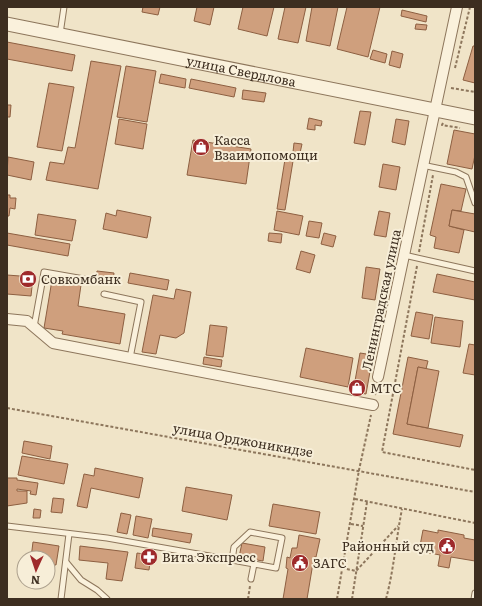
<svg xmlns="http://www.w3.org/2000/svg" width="482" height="606" viewBox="0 0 482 606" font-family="Literata,serif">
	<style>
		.building { fill: #cf9f7d; stroke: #8d5f41 }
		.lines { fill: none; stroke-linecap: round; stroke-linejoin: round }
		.service-casing { stroke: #8d765c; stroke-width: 7 }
		.minor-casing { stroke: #8d765c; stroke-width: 12 }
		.tertiary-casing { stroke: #8d765c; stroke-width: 15 }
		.path { stroke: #8d765c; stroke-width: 2; stroke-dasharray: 3 2; stroke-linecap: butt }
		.service { stroke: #faf1dc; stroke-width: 5 }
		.minor { stroke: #faf1dc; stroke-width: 10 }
		.tertiary { stroke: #faf1dc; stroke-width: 13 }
		.labels { text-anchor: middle; stroke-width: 4; stroke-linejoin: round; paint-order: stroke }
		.street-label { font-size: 13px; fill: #3d2e20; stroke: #f7eed8 }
		.poi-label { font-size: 13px; fill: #3d2e20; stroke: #f7eed8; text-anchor: start }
	</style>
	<rect width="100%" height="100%" fill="#f0e4c8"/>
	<g class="building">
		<polygon points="143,7 160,7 158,15 142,12"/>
		<polygon points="197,7 214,7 210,25 194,21"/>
		<polygon points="243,7 274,7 267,36 238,29"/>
		<polygon points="285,7 306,7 298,43 278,39"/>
		<polygon points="312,7 338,7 330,46 306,41"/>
		<polygon points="347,7 380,7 368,57 337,49"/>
		<polygon points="402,10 427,16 426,22 401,16"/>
		<polygon points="416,24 427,25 426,30 415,29"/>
		<polygon points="7,42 75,55 72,71 7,59"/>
		<polygon points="473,46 475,46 475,83 463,80"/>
		<polygon points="373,50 387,54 385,63 370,59"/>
		<polygon points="392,51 403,54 400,68 389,65"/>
		<polygon points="91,61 121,66 98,189 46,180 50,162 64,164 68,147 75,148"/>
		<polygon points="126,66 156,71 147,122 117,117"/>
		<polygon points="161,74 186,79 185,88 159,83"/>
		<polygon points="191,79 236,88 234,97 189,88"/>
		<polygon points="49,83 74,87 62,151 37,147"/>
		<polygon points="243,90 266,93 264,102 242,99"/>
		<polygon points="7,105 11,105 10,117 7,117"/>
		<polygon points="360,111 371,112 365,145 354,143"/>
		<polygon points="309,118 322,121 321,126 315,125 315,130 307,129"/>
		<polygon points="119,119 147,124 143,149 115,144"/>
		<polygon points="396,119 409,121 405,145 392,142"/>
		<polygon points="454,130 475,134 475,155 472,169 447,164"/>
		<polygon points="193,140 251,149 246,184 187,175"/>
		<polygon points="294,143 302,144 300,153 293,152"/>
		<polygon points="286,153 294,155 285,210 277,209"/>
		<polygon points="8,157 34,162 31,180 7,175"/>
		<polygon points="383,164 400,167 396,190 379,187"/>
		<polygon points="441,184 466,189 461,211 452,210 449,226 464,230 459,253 434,248 436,237 430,235"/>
		<polygon points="7,195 10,195 10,198 16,198 15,209 10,208 9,216 7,216"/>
		<polygon points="117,210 151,217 147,238 103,229 106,213 116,216"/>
		<polygon points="452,210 475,214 475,232 449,226"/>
		<polygon points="277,211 303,216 299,235 274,230"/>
		<polygon points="379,211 390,213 386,237 374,235"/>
		<polygon points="38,214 76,220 72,241 35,235"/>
		<polygon points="309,221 322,223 319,238 306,236"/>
		<polygon points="7,233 70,244 68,256 7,245"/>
		<polygon points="269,233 282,234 281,243 268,241"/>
		<polygon points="324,233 336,236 333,247 321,244"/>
		<polygon points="301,251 315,255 310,273 296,269"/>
		<polygon points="366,267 380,269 375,300 362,298"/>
		<polygon points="97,271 114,273 113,281 96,279"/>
		<polygon points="130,273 169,280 167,290 128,283"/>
		<polygon points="437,274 475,282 475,300 433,292"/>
		<polygon points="7,275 33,277 31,296 7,294"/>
		<polygon points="52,280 81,285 78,306 125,314 120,344 62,334 63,331 44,328"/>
		<polygon points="176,289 191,292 184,333 176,338 160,335 156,354 142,352 153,295 174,299"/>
		<polygon points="416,312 433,315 429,339 411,336"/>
		<polygon points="435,317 463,321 460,347 431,343"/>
		<polygon points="210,325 227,327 223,357 206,355"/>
		<polygon points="469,344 475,345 475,375 463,373"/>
		<polygon points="306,348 353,358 348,387 300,377"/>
		<polygon points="360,353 373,355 366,394 353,392"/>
		<polygon points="204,357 222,360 221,367 203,364"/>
		<polygon points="408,357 428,361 426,369 418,367 407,424 463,435 460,447 393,434"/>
		<polygon points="418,367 439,371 428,428 407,424"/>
		<polygon points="24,441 52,446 50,459 22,453"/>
		<polygon points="22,456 68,464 64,484 18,475"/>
		<polygon points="95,468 143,478 139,498 91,488 87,508 77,506 84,474 94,476"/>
		<polygon points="7,478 17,478 17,480 38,483 36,495 30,494 31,491 17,489 17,491 27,491 27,503 7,506"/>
		<polygon points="186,487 232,495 227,520 182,511"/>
		<polygon points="53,498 64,499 62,513 51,512"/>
		<polygon points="273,504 320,512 316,534 269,526"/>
		<polygon points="34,509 41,510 40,518 33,518"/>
		<polygon points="121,513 131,515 127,534 117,532"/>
		<polygon points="136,516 152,519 148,538 133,535"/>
		<polygon points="153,528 192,534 190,543 152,536"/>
		<polygon points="423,530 438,533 438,530 464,535 464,538 475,540 475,561 451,557 449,568 438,566 440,555 419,551"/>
		<polygon points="299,535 320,539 316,557 314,557 307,599 283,599 288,569 286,568 287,557 290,558 292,548 297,548"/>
		<polygon points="33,542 59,546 56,565 48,564 48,558 31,558"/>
		<polygon points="242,543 265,547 263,561 239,557"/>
		<polygon points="80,546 128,552 122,581 106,579 108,563 79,560"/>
		<polygon points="137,553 151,555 149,570 135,568"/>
	</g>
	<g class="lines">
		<defs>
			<g id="service">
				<polyline points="60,34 64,7"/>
				<polyline points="422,165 456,172 466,177 475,203"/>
				<polyline points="404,255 475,271"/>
				<polyline points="104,294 141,302 130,358"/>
				<polyline points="34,327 44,272 84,279"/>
				<polyline points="7,526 107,538 232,560 234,547 250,532 282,538 276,568 254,564 251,579"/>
				<polyline points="232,560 254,564"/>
				<polyline points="66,562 81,580 97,590 107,599"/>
				<polyline points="61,599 69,534"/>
				<polyline points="474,599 475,593"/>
			</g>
			<g id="minor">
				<polyline points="7,319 27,321 53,343 373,405"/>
				<polyline points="378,377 457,7"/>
			</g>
			<g id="tertiary">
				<path id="s1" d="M7,24L475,118"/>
			</g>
		</defs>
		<use href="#service" class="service-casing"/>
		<use href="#minor" class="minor-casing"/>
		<use href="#tertiary" class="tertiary-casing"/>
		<g class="path">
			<polyline points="455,68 470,7"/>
			<polyline points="451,88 475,92"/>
			<polyline points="443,123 442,125 460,128"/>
			<polyline points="419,252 433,175"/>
			<polyline points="417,266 382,452 475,470"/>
			<polyline points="375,395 377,386"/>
			<polyline points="7,408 475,492"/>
			<polyline points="355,499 475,523"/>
			<polyline points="351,524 363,526"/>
			<polyline points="342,568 356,571 398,526"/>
			<polyline points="248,599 250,586"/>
			<polyline points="337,599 359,470 371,415"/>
			<polyline points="352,599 367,502"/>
			<path d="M386,599C394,569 396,539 402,509"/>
		</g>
		<use href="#service" class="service"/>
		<use href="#minor" class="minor"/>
		<use href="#tertiary" class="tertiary"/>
	</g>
	<defs>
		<symbol id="shop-disc" viewBox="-11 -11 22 22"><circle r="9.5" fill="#9e2a2b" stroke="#f7eed8"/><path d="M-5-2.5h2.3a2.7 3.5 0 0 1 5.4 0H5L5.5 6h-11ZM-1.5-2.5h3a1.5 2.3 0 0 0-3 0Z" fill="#fff"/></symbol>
		<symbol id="bank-disc" viewBox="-11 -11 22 22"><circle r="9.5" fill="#9e2a2b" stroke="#f7eed8"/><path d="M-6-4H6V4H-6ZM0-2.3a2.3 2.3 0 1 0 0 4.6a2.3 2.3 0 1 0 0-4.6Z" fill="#fff"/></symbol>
		<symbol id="civic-disc" viewBox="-11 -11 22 22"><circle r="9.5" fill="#9e2a2b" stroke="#f7eed8"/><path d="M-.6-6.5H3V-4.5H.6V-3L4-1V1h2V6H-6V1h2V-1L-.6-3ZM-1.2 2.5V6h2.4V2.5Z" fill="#fff"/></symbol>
		<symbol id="pharmacy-disc" viewBox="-11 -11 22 22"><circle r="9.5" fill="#9e2a2b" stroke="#f7eed8"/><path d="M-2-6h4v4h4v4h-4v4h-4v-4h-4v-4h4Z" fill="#fff"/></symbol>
	</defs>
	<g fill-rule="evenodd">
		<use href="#shop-disc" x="191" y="137" width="20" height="20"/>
		<use href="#bank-disc" x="18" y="269" width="20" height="20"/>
		<use href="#shop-disc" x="347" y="378" width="20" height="20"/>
		<use href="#civic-disc" x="437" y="536" width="20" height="20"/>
		<use href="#pharmacy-disc" x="139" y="547" width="20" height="20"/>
		<use href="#civic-disc" x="290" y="553" width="20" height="20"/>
	</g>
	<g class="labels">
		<g class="street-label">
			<text dy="5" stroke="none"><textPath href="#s1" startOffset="239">улица Свердлова</textPath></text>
			<text transform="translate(381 300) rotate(-78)" y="5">Ленинградская улица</text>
			<text transform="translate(243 440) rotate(10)" y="5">улица Орджоникидзе</text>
		</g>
		<g class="poi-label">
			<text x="214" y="145">Касса<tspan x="214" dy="15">Взаимопомощи</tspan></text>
			<text x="41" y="284">Совкомбанк</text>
			<text x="370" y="393">МТС</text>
			<text x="434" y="551" text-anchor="end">Районный суд</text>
			<text x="162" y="562">Вита Экспресс</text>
			<text x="313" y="568">ЗАГС</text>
		</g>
	</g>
	<rect width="482" height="606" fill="none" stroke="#3d2e20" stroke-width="16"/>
	<g transform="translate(36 570) rotate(183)"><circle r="19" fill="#f7eed8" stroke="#ada18e"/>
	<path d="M0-3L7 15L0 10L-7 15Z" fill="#9e2a2b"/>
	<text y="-6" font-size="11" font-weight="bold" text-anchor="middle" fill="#3d2e20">N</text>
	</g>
</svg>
